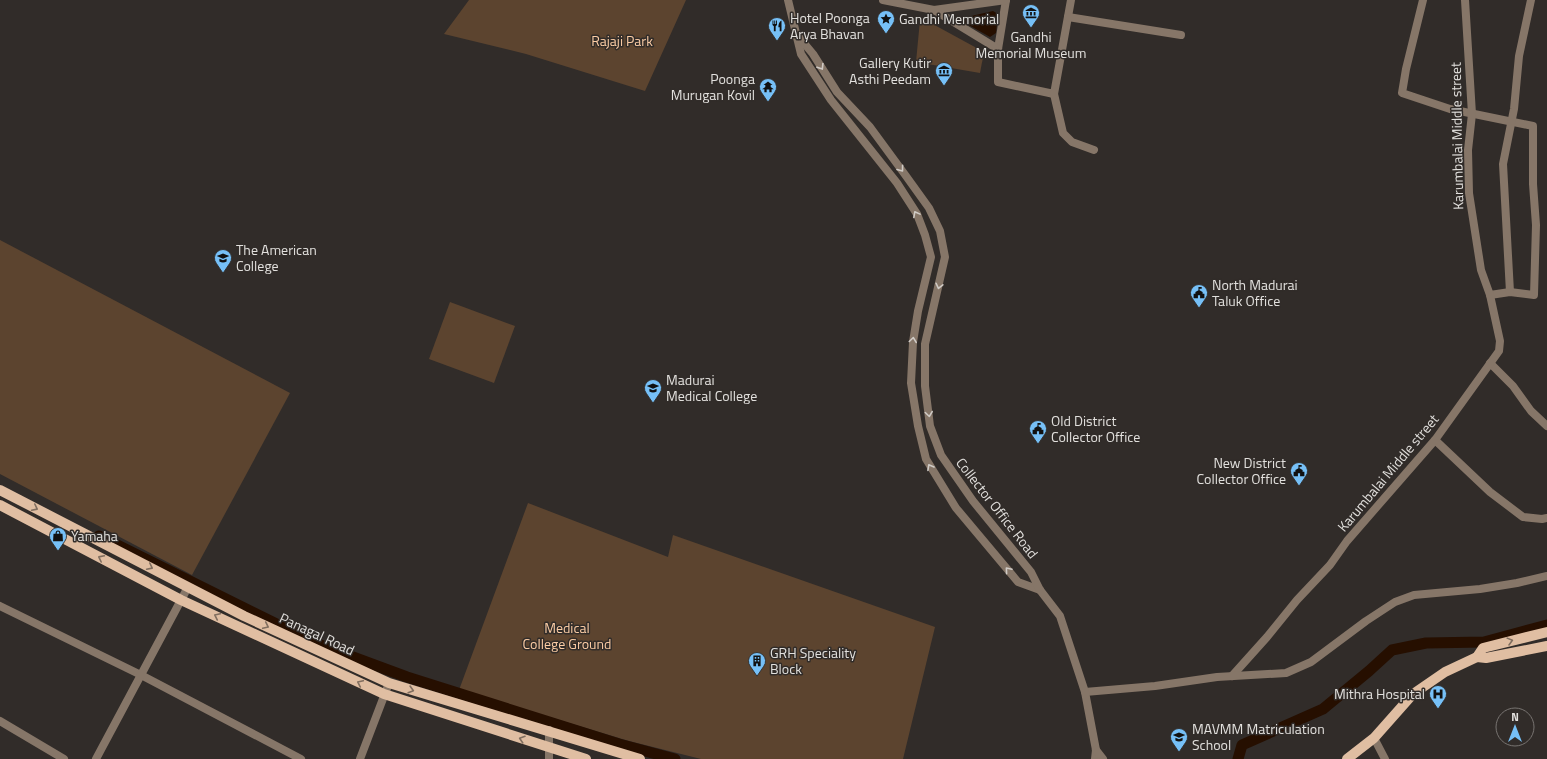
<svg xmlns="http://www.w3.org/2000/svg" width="1547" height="759" viewBox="0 0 1547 759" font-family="'Titillium Web',sans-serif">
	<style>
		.green { fill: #5c442f }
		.water { fill: #260f00 }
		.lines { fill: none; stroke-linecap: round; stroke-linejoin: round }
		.canal { stroke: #260f00; stroke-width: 11 }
		.pedestrian { stroke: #867668; stroke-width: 8 }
		.minor { stroke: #867668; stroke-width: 8 }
		.tertiary { stroke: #867668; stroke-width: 8 }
		.primary { stroke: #e0bea2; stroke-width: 10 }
		.oneway { stroke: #d0cbc6 }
		.oneway2 { stroke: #806e5f }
		.labels { text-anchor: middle; stroke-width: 3; stroke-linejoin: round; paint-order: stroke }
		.poi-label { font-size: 14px; fill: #e2e0dd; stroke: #312c29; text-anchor: start }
		.park-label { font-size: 14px; fill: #fccda5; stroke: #312c29 }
		.street-label { font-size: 14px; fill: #e2e0dd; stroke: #312c29 }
	</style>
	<rect width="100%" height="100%" fill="#312c29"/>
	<g class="green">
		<polygon points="469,0 686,0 645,91 526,54 444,34"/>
		<polygon points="920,20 929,22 984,52 980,73 916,62"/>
		<polygon points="0,240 290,393 192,575 0,474"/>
		<polygon points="450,302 515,326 494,383 429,359"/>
		<polygon points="528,503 668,557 673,535 935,627 903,759 701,759 629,741 459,690"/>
	</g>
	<polygon class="water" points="993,11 998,14 996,33 990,37 958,19"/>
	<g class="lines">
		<g class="canal">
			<polyline points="99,536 315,643 407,677 619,744 675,759"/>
			<polyline points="1238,759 1242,745 1323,709 1369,671 1392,650 1426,643 1484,642 1547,625"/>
		</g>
		<g class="pedestrian">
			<polyline points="883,0 934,10"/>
			<polyline points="1006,0 998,49 998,82 1054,94 1071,0"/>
			<polyline points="1068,17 1181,35"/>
			<polyline points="998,49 934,10 1006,0"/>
			<polyline points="1054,94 1063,133 1072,142 1094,150"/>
		</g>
		<g class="minor">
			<polyline points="1423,0 1406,69 1402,93 1450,109 1533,126 1533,184 1536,225 1534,295 1510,292 1490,295"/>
			<polyline points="1510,292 1503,164 1514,109 1519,56 1531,0"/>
			<polyline points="1490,363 1513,386 1531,411 1547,426"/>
			<polyline points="1435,440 1490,492 1523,517 1542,519 1547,518"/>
			<polyline points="0,606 141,675 301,759"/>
			<polyline points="1232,676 1267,637 1297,600 1330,565 1347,541 1435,440 1499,351 1500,341 1490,295 1481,270 1469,193 1468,150 1472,114 1465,0"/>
			<polyline points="1085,692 1155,686 1217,677 1286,673 1311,662 1366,621 1395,602 1414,595 1480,589 1517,583 1547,576"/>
			<polyline points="0,721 64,759"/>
			<polyline points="1374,738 1385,759"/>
			<polyline points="96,759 188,587"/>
			<polyline points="360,759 389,683"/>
			<polyline points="549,759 549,730"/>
		</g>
		<g class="tertiary">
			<polyline points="788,0 801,54 831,100 897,183 917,214 925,235 931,257 918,311 913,342 911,383 918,426 926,459 956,508 1018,582 1040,590"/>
			<polyline points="798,36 813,54 837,92 870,127 906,176 929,208 940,231 945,257 925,344 925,386 930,426 941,455 973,501 1031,572 1040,590 1060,616 1085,692 1096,750 1095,759"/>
			<polyline points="1096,750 1103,759"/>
		</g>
		<g class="primary">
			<polyline points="0,490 244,616 389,683 640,759"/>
			<polyline points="0,505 181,600 384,694 586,759"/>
			<polyline points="1477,657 1486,658 1547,646"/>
			<polyline points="1347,759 1374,738 1413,694 1445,672 1477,657 1483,648 1547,632"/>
		</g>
	</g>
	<defs><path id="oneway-chevron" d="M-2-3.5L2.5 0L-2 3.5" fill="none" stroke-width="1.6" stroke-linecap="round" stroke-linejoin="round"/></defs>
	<g class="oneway">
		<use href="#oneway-chevron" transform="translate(821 67) rotate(58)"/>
		<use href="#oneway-chevron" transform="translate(901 169) rotate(53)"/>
		<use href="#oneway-chevron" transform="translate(916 214) rotate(-118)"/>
		<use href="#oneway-chevron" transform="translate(939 286) rotate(103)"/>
		<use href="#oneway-chevron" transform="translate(913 340) rotate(-82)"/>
		<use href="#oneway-chevron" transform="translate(929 414) rotate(82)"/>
		<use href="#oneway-chevron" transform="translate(930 467) rotate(-119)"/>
		<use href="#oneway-chevron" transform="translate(1008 570) rotate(-130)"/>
	</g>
	<g class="oneway2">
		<use href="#oneway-chevron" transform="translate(35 508) rotate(27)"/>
		<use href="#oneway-chevron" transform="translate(101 558) rotate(-153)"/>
		<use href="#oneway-chevron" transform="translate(150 567) rotate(27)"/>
		<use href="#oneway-chevron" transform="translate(217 616) rotate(-155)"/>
		<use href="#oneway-chevron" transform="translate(266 626) rotate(25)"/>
		<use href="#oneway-chevron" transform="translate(1510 641) rotate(-15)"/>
		<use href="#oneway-chevron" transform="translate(360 683) rotate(-155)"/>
		<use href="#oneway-chevron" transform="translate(411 690) rotate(16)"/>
		<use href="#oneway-chevron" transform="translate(522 739) rotate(-162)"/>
	</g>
	<defs>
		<symbol id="museum-pin" viewBox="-11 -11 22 30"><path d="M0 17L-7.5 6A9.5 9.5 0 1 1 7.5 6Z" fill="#76c0f7" stroke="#312c29"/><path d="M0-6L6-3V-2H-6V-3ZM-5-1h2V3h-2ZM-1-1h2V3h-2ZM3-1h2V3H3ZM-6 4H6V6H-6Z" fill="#111"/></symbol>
		<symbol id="sight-pin" viewBox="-11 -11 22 30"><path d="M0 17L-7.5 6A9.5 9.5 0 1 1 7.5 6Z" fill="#76c0f7" stroke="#312c29"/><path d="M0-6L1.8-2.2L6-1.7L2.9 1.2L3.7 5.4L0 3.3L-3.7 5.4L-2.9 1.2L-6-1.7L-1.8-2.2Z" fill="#111"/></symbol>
		<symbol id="restaurant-pin" viewBox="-11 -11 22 30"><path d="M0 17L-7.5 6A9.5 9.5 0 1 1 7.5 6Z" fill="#76c0f7" stroke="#312c29"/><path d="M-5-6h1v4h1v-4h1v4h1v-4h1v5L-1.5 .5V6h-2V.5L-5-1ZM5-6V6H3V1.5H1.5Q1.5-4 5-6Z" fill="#111"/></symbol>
		<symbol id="temple-pin" viewBox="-11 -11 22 30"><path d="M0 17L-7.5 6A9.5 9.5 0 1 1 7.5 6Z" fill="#76c0f7" stroke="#312c29"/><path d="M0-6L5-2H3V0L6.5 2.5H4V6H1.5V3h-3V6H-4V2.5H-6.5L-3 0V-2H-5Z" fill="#111"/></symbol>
		<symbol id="university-pin" viewBox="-11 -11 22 30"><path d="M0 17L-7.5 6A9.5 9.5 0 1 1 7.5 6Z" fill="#76c0f7" stroke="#312c29"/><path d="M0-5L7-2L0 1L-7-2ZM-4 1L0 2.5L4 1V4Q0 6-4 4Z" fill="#111"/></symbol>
		<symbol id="civic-pin" viewBox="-11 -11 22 30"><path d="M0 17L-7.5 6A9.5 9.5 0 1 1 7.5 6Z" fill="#76c0f7" stroke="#312c29"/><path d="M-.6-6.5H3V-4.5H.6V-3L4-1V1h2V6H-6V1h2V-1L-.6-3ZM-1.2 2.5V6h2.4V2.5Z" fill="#111"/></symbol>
		<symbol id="shop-pin" viewBox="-11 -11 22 30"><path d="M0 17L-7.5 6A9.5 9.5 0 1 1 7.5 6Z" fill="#76c0f7" stroke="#312c29"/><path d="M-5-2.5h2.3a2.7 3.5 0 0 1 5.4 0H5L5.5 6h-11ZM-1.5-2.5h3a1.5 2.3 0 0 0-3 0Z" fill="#111"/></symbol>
		<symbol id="building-pin" viewBox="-11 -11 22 30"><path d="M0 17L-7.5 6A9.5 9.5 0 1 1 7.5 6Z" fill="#76c0f7" stroke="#312c29"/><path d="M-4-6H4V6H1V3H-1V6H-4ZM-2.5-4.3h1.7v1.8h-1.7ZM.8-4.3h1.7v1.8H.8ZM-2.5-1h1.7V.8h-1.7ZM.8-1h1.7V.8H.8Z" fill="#111"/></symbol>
		<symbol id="hospital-pin" viewBox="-11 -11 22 30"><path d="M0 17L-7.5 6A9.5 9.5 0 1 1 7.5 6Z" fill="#76c0f7" stroke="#312c29"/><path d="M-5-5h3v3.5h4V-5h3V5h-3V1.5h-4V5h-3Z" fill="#111"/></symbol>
		<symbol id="school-pin" viewBox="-11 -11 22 30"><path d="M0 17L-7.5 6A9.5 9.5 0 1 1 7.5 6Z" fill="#76c0f7" stroke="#312c29"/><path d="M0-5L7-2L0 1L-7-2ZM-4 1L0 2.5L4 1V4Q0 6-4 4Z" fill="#111"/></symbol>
	</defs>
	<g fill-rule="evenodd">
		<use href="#museum-pin" x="1021" y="3" width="20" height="27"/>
		<use href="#sight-pin" x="876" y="9" width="20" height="27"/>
		<use href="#restaurant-pin" x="767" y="16" width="20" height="27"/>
		<use href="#museum-pin" x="934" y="61" width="20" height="27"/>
		<use href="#temple-pin" x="758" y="77" width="20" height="27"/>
		<use href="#university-pin" x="213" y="248" width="20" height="27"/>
		<use href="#civic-pin" x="1189" y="283" width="20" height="27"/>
		<use href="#university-pin" x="643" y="378" width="20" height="27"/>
		<use href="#civic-pin" x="1028" y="419" width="20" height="27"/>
		<use href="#civic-pin" x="1289" y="461" width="20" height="27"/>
		<use href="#shop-pin" x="48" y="526" width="20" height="27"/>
		<use href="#building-pin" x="747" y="651" width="20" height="27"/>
		<use href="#hospital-pin" x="1428" y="684" width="20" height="27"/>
		<use href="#school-pin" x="1169" y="727" width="20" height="27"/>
	</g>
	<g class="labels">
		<g class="poi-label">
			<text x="790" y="23">Hotel Poonga<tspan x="790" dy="16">Arya Bhavan</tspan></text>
			<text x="899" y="24">Gandhi Memorial</text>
			<text x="1031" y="42" text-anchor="middle">Gandhi<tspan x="1031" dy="16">Memorial Museum</tspan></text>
			<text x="931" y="68" text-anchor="end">Gallery Kutir<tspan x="931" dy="16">Asthi Peedam</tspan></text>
			<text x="755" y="84" text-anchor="end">Poonga<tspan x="755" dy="16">Murugan Kovil</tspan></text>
			<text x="236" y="255">The American<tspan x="236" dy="16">College</tspan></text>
			<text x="1212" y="290">North Madurai<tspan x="1212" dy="16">Taluk Office</tspan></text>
			<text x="666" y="385">Madurai<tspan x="666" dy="16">Medical College</tspan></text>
			<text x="1051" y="426">Old District<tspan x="1051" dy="16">Collector Office</tspan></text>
			<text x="1286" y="468" text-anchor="end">New District<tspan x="1286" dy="16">Collector Office</tspan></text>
			<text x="71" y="541">Yamaha</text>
			<text x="770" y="658">GRH Speciality<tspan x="770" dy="16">Block</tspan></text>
			<text x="1425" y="699" text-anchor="end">Mithra Hospital</text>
			<text x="1192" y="734">MAVMM Matriculation<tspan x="1192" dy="16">School</tspan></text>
		</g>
		<g class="park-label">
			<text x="622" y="46">Rajaji Park</text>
			<text x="567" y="633">Medical<tspan x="567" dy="16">College Ground</tspan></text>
		</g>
		<g class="street-label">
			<text transform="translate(1457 136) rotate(-91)" y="5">Karumbalai Middle street</text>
			<text transform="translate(1388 473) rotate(-50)" y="5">Karumbalai Middle street</text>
			<text transform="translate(997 508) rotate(52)" y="5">Collector Office Road</text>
			<text transform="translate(317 634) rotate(25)" y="5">Panagal Road</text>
		</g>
	</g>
	<g transform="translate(1515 727)"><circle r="19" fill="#312c29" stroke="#787471"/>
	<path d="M0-3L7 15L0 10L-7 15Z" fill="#76c0f7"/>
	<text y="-6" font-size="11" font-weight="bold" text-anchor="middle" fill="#e2e0dd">N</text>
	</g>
</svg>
